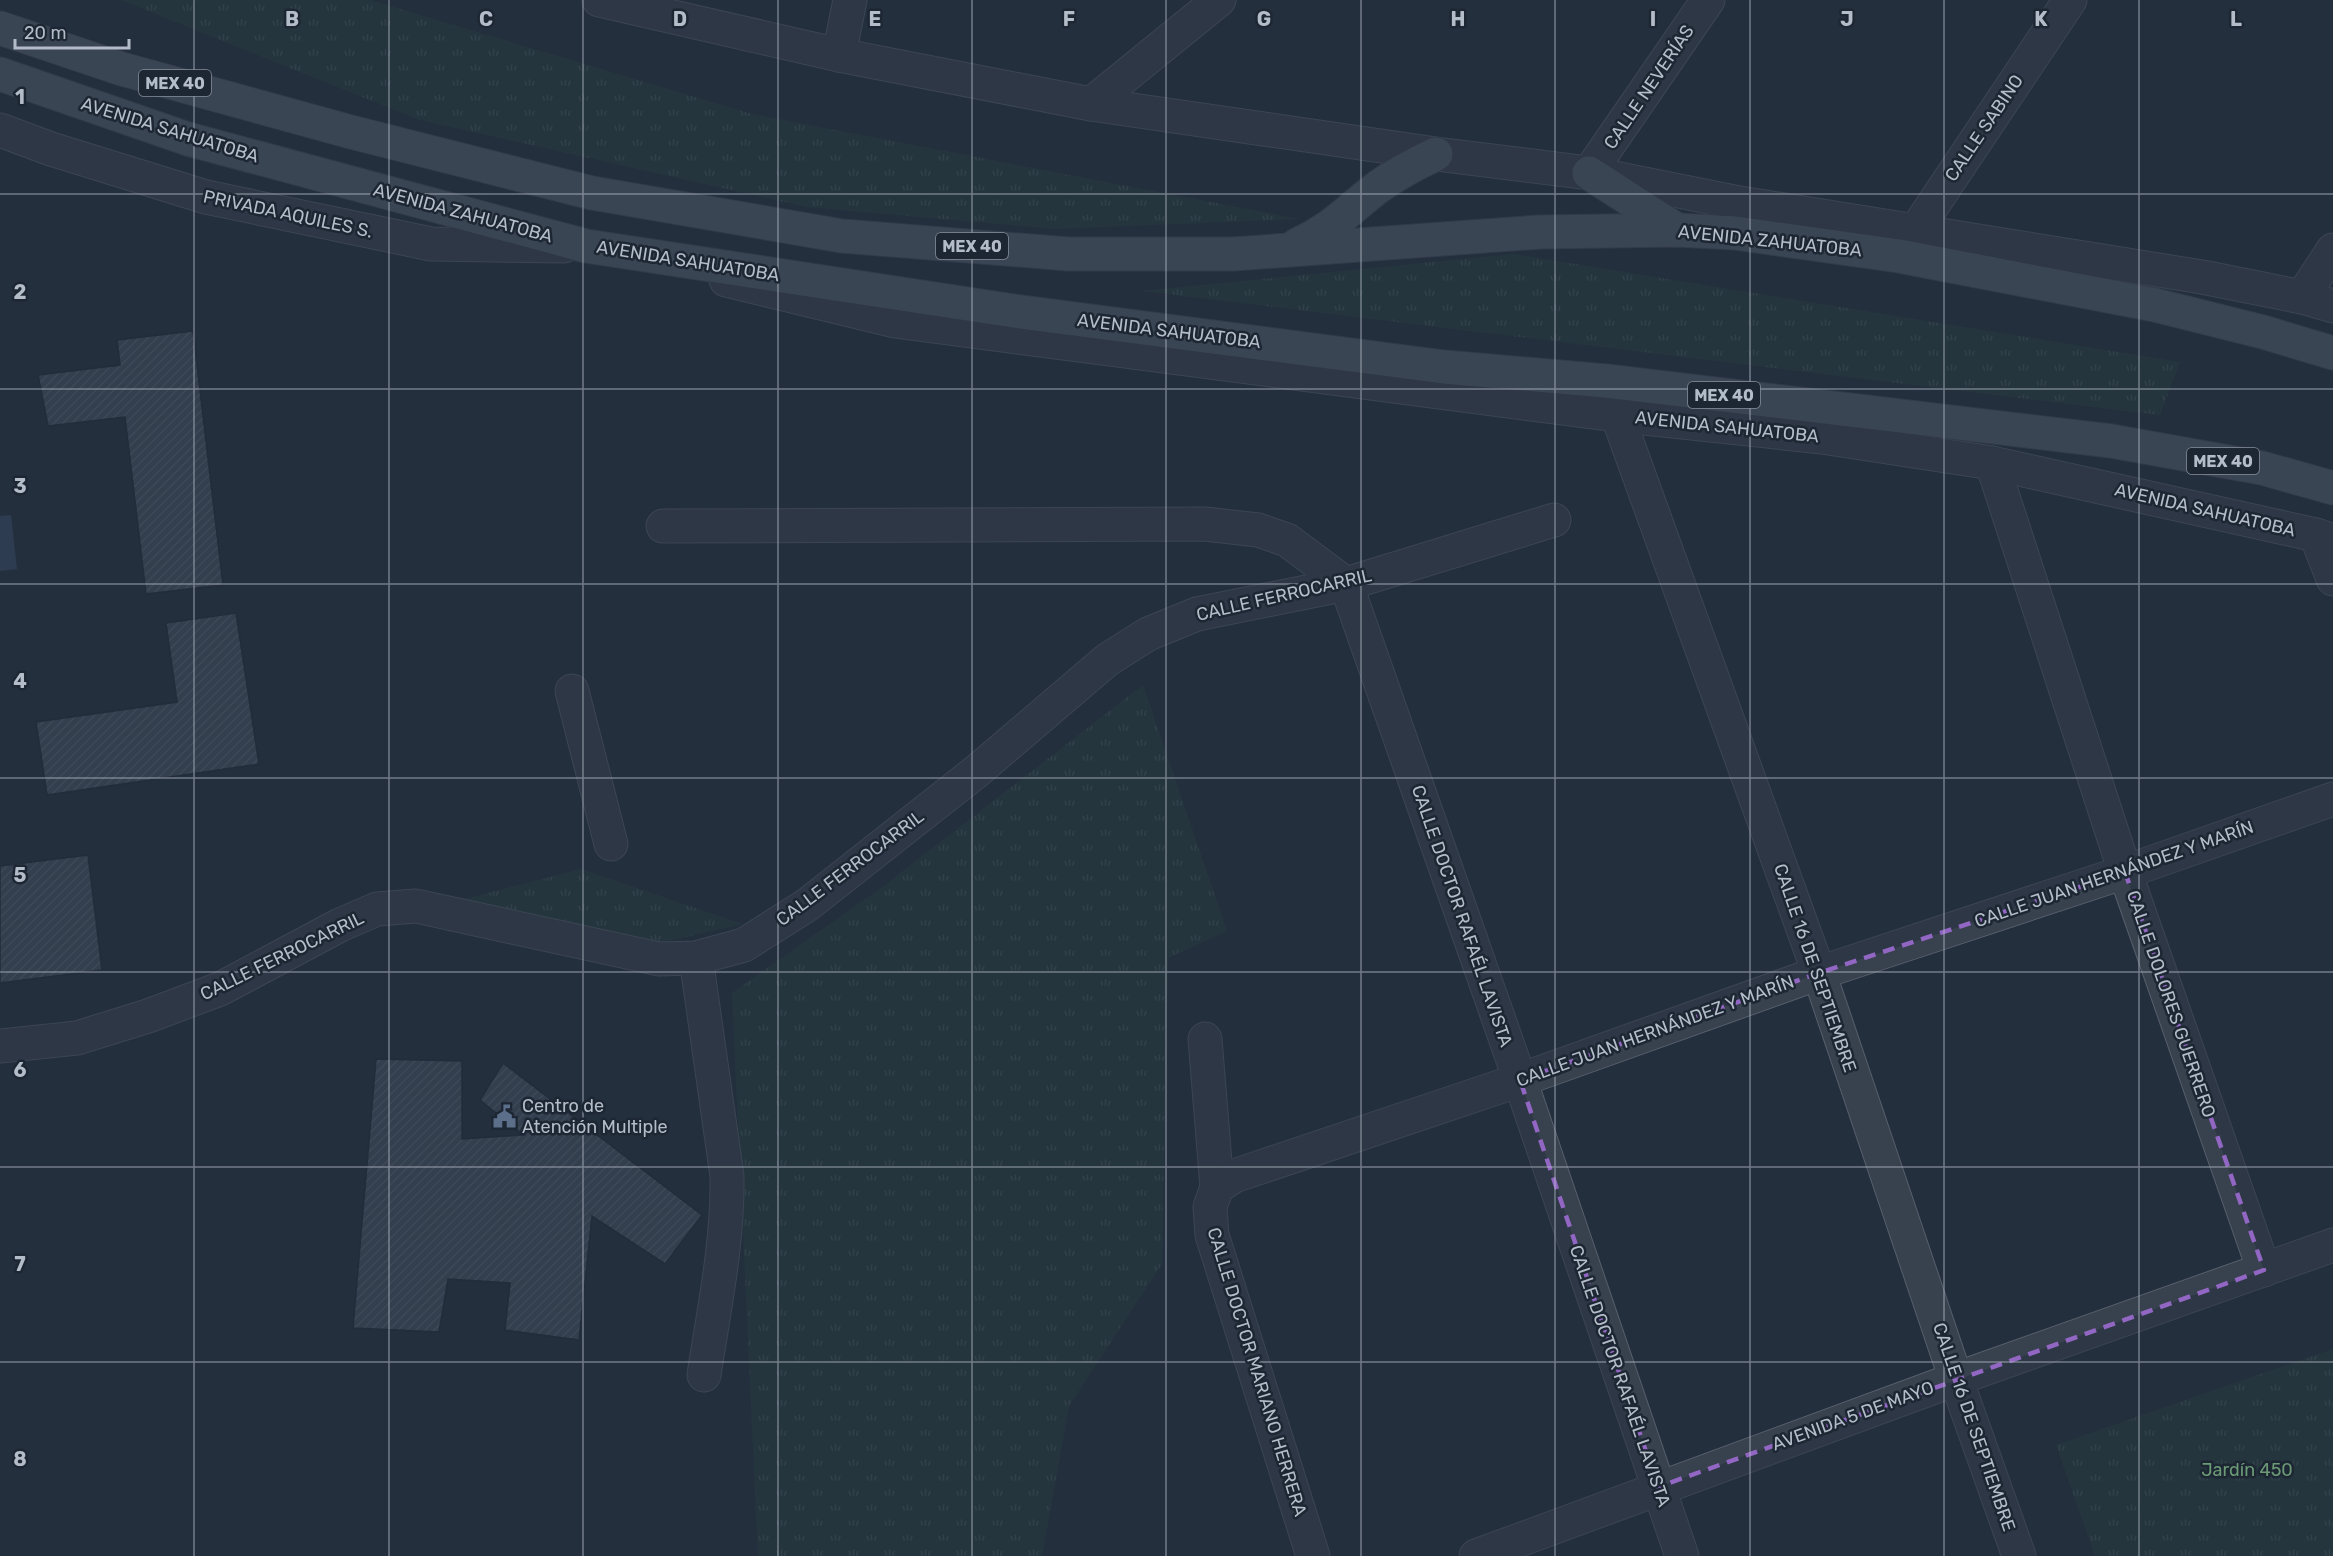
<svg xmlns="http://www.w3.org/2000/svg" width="2333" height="1556" viewBox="0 0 2333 1556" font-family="Rubik,sans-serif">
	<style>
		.grass { fill: url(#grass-tufts) }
		.water { fill: #394c67 }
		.building { fill: url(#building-hatch); stroke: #1f2835; stroke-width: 1.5 }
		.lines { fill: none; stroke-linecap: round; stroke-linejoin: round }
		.minor-casing { stroke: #565f6c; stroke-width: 35 }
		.major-casing { stroke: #414a57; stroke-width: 35 }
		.minor { stroke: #38414e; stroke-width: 33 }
		.major { stroke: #56606e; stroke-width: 33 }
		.marked { fill: none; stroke: #9266c3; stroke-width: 4.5; stroke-dasharray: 12 8; stroke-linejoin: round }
		.grid { fill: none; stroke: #b4bcc9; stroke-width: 1.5; stroke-opacity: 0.55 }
		.labels { text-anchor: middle; stroke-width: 5; stroke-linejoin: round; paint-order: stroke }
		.shield { fill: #1d2633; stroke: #878f9c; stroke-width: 1.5 }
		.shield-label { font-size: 16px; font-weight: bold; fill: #b4bcc9 }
		.street-label { font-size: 18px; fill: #b4bcc9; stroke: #1d2633 }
		.poi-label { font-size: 18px; fill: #b4bcc9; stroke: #1d2633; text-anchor: start }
		.park-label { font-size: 18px; fill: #6b9a76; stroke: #1d2633 }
		.grid-label { font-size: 20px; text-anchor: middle; font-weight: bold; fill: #b4bcc9; stroke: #1d2633; stroke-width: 5; stroke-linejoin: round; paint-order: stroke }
	</style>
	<defs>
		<pattern id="grass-tufts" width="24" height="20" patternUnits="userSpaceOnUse" patternTransform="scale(1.5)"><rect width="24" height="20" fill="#263c3f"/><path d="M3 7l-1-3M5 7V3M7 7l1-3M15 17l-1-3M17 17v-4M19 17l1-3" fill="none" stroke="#435659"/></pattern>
		<pattern id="building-hatch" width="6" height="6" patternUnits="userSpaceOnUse" patternTransform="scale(1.5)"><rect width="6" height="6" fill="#455162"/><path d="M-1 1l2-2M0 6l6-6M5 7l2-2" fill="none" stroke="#5d6877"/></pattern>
	</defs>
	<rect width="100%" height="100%" fill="#242f3e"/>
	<g class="grass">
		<polygon points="121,0 370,0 752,114 1299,219 1056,229 807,207 420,120"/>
		<polygon points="1513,254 2180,362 2160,415 1142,291"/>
		<polygon points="1143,685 1227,931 1168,958 1162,1264 1069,1406 1042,1556 758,1556 732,993 881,888"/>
		<polygon points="581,869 742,924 651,945 464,899"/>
		<polygon points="2333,1349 2333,1556 2095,1556 2056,1445"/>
	</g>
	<polygon class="water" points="11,515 17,569 0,571 0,516"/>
	<g class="building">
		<polygon points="193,331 223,585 146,594 125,417 48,426 38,375 120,365 117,340"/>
		<polygon points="236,613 259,764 47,795 36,722 177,702 166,623"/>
		<polygon points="88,855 102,970 0,983 0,866"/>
		<polygon points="376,1059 462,1061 462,1139 523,1135 480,1100 503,1063 702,1215 665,1264 592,1216 579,1340 505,1330 510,1283 448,1279 439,1332 353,1328"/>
	</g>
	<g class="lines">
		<defs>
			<g id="minor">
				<polyline points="599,0 839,55 1091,104 1436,154 1589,173 1734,202 2202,277 2302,297 2333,306"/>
				<polyline points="839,55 850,0"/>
				<polyline points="1091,104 1219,0"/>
				<polyline points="0,130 51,149 206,197 431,244 564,246"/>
				<polyline points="1589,173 1708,0"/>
				<polyline points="1904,248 2070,0"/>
				<polyline points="726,280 895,321 1616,415 1822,437 1992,463 2316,535 2333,541"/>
				<polyline points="2302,297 2333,250"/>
				<polyline points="1610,395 1819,973 1956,1379 2019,1556"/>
				<polyline points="1992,463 2125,872 2264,1270"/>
				<polyline points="663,526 1205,524 1258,530 1287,540 1346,584 1520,1080 1682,1556"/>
				<polyline points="2316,535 2333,579"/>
				<polyline points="572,691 611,844"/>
				<path d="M696,958L727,1176C728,1243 714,1309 704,1375"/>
				<polyline points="1205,1039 1217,1187 1210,1207 1212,1235 1313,1556"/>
				<polyline points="0,1046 77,1038 148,1016 220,989 340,925 377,909 416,906 659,959 696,958 744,945 807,905 977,771 1107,660 1148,634 1197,614 1346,584 1554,520"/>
				<polyline points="1217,1187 1234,1176 1520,1080 1819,973 2125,872 2333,799"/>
				<polyline points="1476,1556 1956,1379 2333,1245"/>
			</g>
			<g id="major">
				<polyline points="0,28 122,69 351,132 592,193 842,236 1069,254 1233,254 1540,232 1677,230 1735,233 1899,256 2155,305 2263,332 2333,353"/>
				<polyline points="0,74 188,139 586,246 1014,311 1444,367 1606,381 2111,441 2262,468 2333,488"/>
				<polyline points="1589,173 1677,230"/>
				<path d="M1297,245C1334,228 1348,210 1378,187C1396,174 1415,164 1436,154"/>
			</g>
		</defs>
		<use href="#minor" class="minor-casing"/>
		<use href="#major" class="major-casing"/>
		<use href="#minor" class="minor"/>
		<use href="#major" class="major"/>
	</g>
	<path d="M0 0H2333V1556H0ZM2125,872L2264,1270L1658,1487L1520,1080L1819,973Z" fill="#242f3e" fill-opacity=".55" fill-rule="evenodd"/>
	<path class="marked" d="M2125,872L2264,1270L1658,1487L1520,1080L1819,973Z"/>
	<path class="grid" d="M194,0V1556M389,0V1556M583,0V1556M778,0V1556M972,0V1556M1166,0V1556M1361,0V1556M1555,0V1556M1750,0V1556M1944,0V1556M2139,0V1556M0,194H2333M0,389H2333M0,584H2333M0,778H2333M0,972H2333M0,1167H2333M0,1362H2333"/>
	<defs>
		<symbol id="civic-bare" viewBox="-9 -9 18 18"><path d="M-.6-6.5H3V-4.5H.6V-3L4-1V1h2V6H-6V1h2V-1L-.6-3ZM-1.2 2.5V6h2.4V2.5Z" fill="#5c6f8a" stroke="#1d2633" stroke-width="2.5" paint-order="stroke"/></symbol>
	</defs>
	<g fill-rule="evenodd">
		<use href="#civic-bare" x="488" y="1100" width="33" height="33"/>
	</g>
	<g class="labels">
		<g class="shield">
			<rect x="139" y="70" width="72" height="26" rx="4.5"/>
			<rect x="936" y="233" width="72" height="26" rx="4.5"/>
			<rect x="1688" y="382" width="72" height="26" rx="4.5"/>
			<rect x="2187" y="448" width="72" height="26" rx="4.5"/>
		</g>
		<g class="shield-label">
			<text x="175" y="89">MEX 40</text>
			<text x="972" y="252">MEX 40</text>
			<text x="1724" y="401">MEX 40</text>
			<text x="2223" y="467">MEX 40</text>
		</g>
		<g class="street-label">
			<text transform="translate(1649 87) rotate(-56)" y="6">CALLE NEVERÍAS</text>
			<text transform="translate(1984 128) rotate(-56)" y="6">CALLE SABINO</text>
			<text transform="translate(170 130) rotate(17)" y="6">AVENIDA SAHUATOBA</text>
			<text transform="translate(463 213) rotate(15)" y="6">AVENIDA ZAHUATOBA</text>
			<text transform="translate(288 214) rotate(12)" y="6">PRIVADA AQUILES S.</text>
			<text transform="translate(1770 241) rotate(6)" y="6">AVENIDA ZAHUATOBA</text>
			<text transform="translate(688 261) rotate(9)" y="6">AVENIDA SAHUATOBA</text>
			<text transform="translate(1169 331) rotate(7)" y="6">AVENIDA SAHUATOBA</text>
			<text transform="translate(1727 427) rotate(6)" y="6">AVENIDA SAHUATOBA</text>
			<text transform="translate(2205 510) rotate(13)" y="6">AVENIDA SAHUATOBA</text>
			<text transform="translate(1284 595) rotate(-13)" y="6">CALLE FERROCARRIL</text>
			<text transform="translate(850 868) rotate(-37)" y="6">CALLE FERROCARRIL</text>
			<text transform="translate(2114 874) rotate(-19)" y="6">CALLE JUAN HERNÁNDEZ Y MARÍN</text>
			<text transform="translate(1462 916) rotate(71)" y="6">CALLE DOCTOR RAFAÉL LAVISTA</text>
			<text transform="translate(282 956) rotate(-26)" y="6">CALLE FERROCARRIL</text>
			<text transform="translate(1815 968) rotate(71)" y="6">CALLE 16 DE SEPTIEMBRE</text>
			<text transform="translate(2171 1004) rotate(71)" y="6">CALLE DOLORES GUERRERO</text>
			<text transform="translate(1655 1031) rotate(-20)" y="6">CALLE JUAN HERNÁNDEZ Y MARÍN</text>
			<text transform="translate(1257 1372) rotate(73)" y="6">CALLE DOCTOR MARIANO HERRERA</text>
			<text transform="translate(1620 1376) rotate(71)" y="6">CALLE DOCTOR RAFAÉL LAVISTA</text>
			<text transform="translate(1853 1416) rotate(-20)" y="6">AVENIDA 5 DE MAYO</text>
			<text transform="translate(1974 1427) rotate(71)" y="6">CALLE 16 DE SEPTIEMBRE</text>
		</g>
		<g class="poi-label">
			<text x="522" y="1112">Centro de<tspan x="522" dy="21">Atención Multiple</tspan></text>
		</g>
		<g class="park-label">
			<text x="2247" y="1476">Jardín 450</text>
		</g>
	</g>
	<g class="grid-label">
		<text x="292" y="26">B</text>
		<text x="486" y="26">C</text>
		<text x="680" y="26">D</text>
		<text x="875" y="26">E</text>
		<text x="1069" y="26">F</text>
		<text x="1264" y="26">G</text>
		<text x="1458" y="26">H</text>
		<text x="1653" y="26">I</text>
		<text x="1847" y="26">J</text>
		<text x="2041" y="26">K</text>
		<text x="2236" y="26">L</text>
		<text x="20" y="104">1</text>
		<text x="20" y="299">2</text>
		<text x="20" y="493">3</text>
		<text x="20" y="688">4</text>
		<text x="20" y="882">5</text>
		<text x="20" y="1077">6</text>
		<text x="20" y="1271">7</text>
		<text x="20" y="1466">8</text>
	</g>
	<path d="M15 39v9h114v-9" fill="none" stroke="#b4bcc9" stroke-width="3"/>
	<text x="24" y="39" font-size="18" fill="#b4bcc9" stroke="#1d2633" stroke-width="4.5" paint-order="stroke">20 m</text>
</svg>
